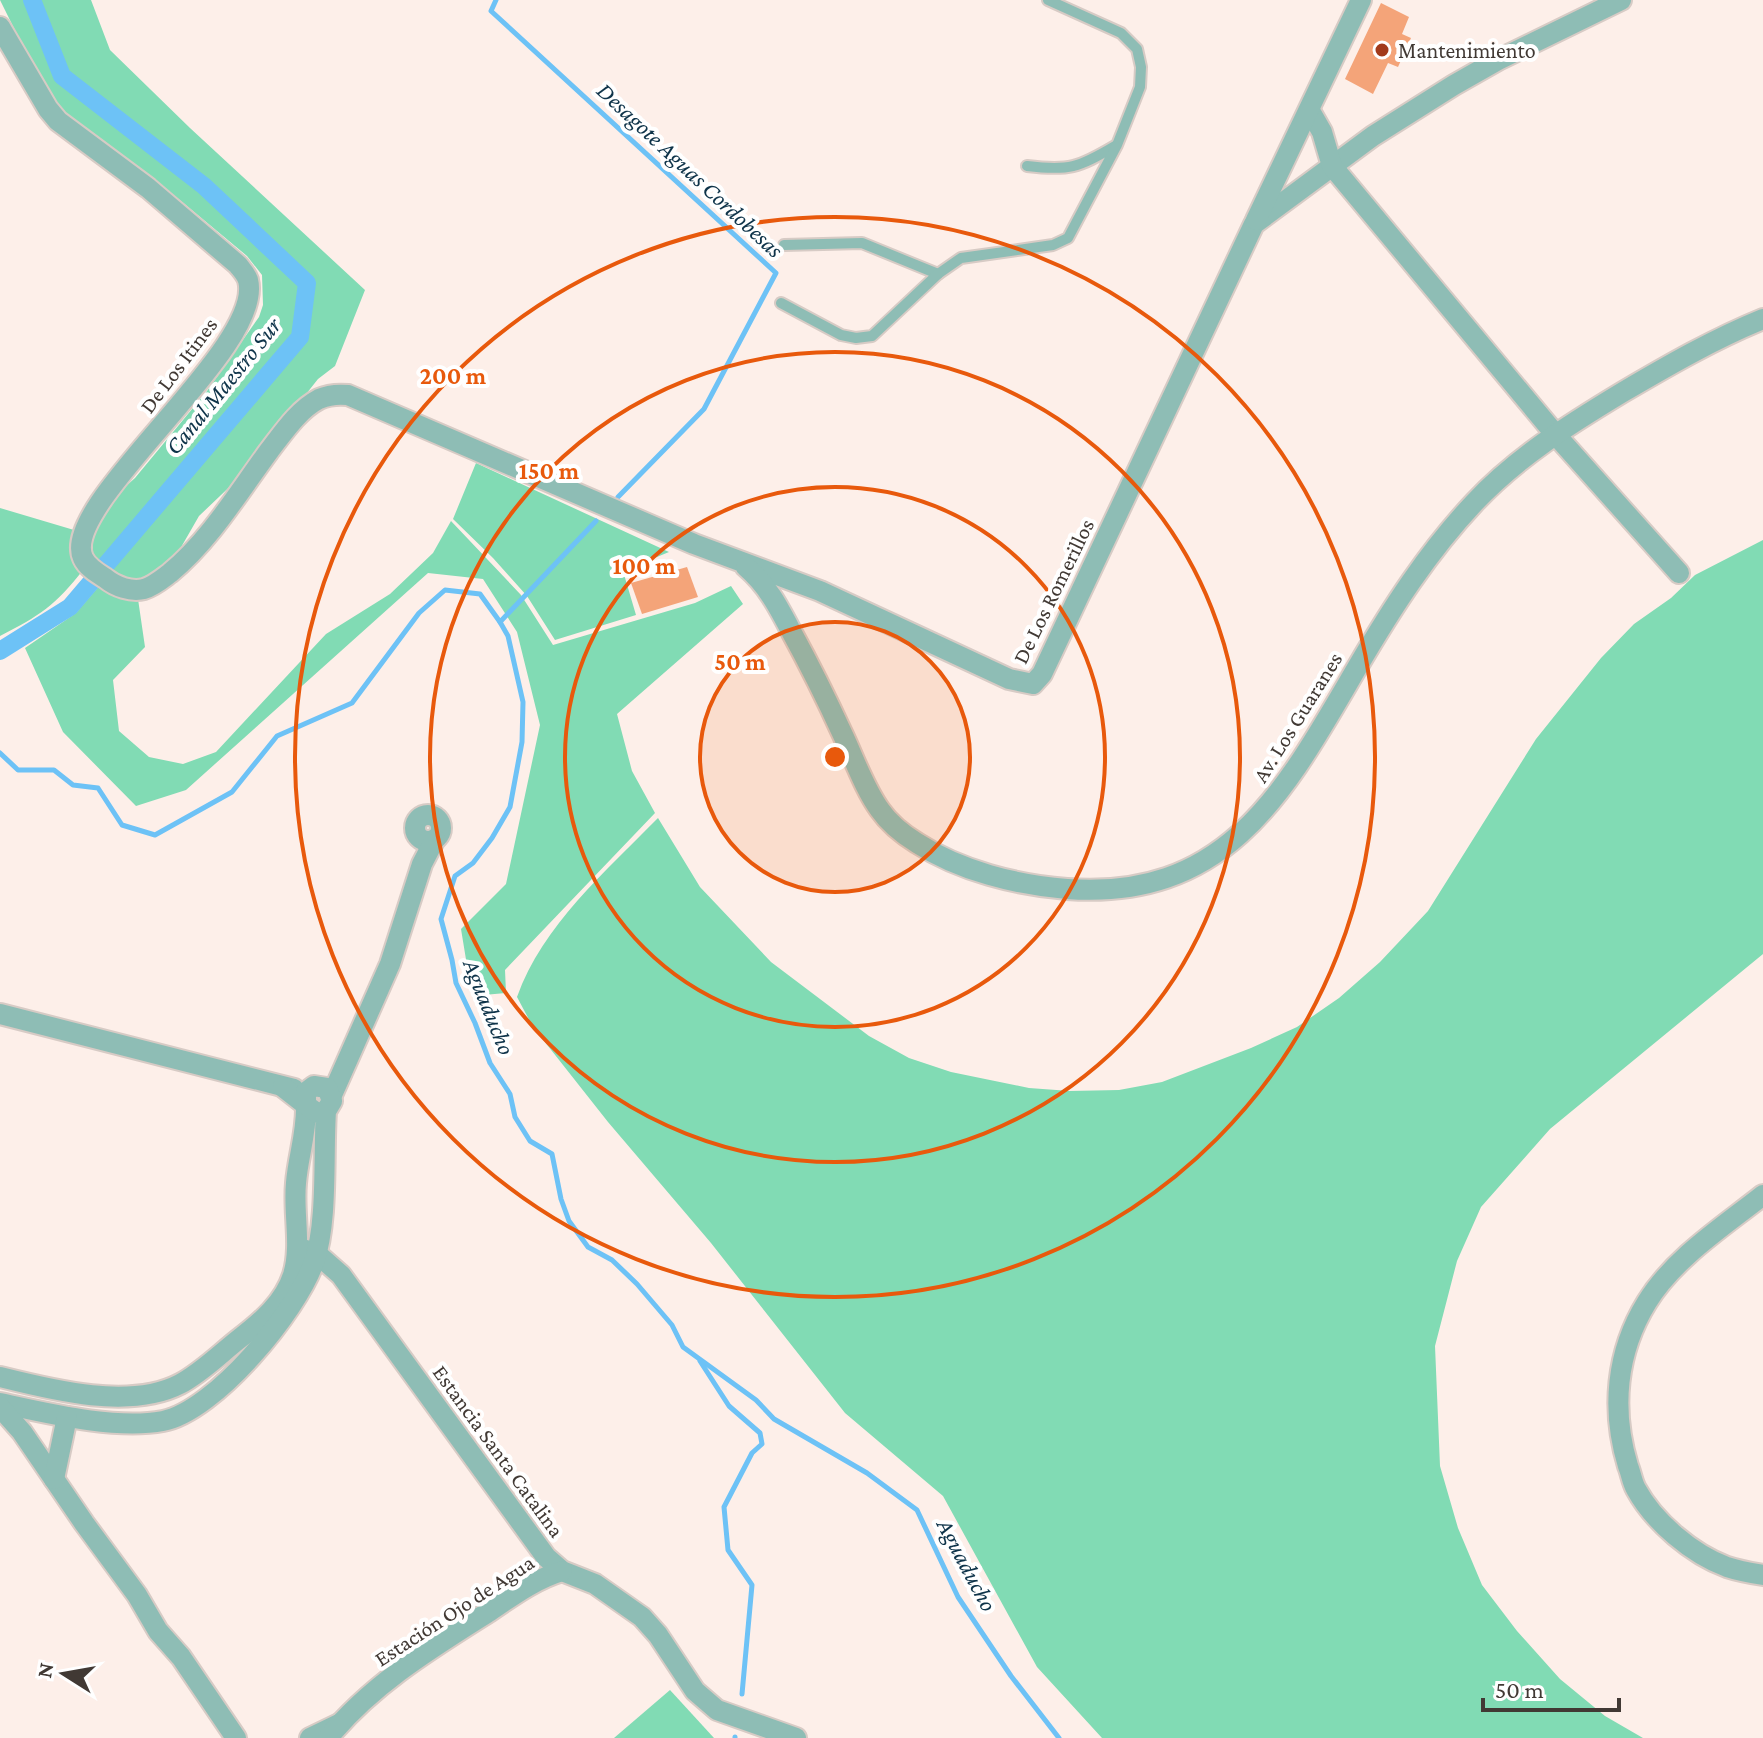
<svg xmlns="http://www.w3.org/2000/svg" width="1763" height="1738" viewBox="0 0 1763 1738" font-family="'Crimson Pro',serif">
	<style>
		.green { fill: #81dbb4 }
		.lines { fill: none; stroke-linecap: round; stroke-linejoin: round }
		.stream { stroke: #6dc2f6; stroke-width: 5 }
		.canal { stroke: #6dc2f6; stroke-width: 18 }
		.building { fill: #f4a479 }
		.lane-casing { stroke: #d7cbc5; stroke-width: 14 }
		.street-casing { stroke: #d7cbc5; stroke-width: 24 }
		.lane { stroke: #8ebdb5; stroke-width: 10 }
		.street { stroke: #8ebdb5; stroke-width: 20 }
		.ring { fill: none; stroke: #e8590c; stroke-width: 4 }
		.poi-dot { fill: #a23a1b; stroke: #fff; stroke-width: 3 }
		.labels { text-anchor: middle; stroke-width: 8; stroke-linejoin: round; paint-order: stroke }
		.poi-label { font-size: 22px; fill: #413934; stroke: #fff; text-anchor: start }
		.street-label { font-size: 22px; fill: #413934; stroke: #fff }
		.water-label { font-size: 24px; font-style: italic; fill: #0e3349; stroke: #fff }
		.centre { fill: #e8590c; stroke: #fff; stroke-width: 4 }
		.ring-label { font-size: 24px; text-anchor: middle; font-weight: bold; fill: #e8590c; stroke: #fff; stroke-width: 8; stroke-linejoin: round; paint-order: stroke }
	</style>
	<rect width="100%" height="100%" fill="#fdefe9"/>
	<g class="green">
		<polygon points="0,0 91,0 110,50 190,128 365,290 335,366 318,379 242,475 199,516 172,563 157,575 130,583 93,561 92,529 114,497 135,478 207,391 259,317 263,305 262,275 247,256 181,201 65,116 47,95"/>
		<polygon points="476,463 669,552 623,571 636,615 555,640 527,596 493,558 453,519"/>
		<path d="M0,508L74,530C73,547 73,557 83,570C56,605 39,616 0,636Z"/>
		<polygon points="451,521 521,595 553,645 695,603 731,586 743,604 617,714 632,771 655,813 505,970 506,993 472,996 461,929 506,884 540,725 517,632 483,579 428,573 186,790 136,806 63,732 25,648 76,613 100,585 138,599 145,647 113,680 119,731 149,757 183,764 216,752 326,634 390,594 433,553"/>
		<path d="M1763,540V954L1550,1129L1481,1207L1457,1261L1435,1346L1440,1466L1458,1528L1482,1585L1517,1631L1560,1679L1605,1716L1643,1738H1102L1037,1667L943,1496L845,1413L711,1243L608,1122L533,1027L517,997C543,925 605,872 658,818L700,887L771,962L869,1036L909,1058L951,1072L1029,1088L1070,1091L1119,1090L1162,1082L1251,1048L1297,1027L1339,998L1380,962L1428,911L1536,739L1601,658L1634,624L1671,598L1695,575Z"/>
		<polygon points="670,1690 714,1738 614,1738"/>
	</g>
	<g class="lines">
		<g class="stream">
			<polyline points="496,0 491,11 776,273 704,409 618,497"/>
			<polyline points="500,622 508,636 523,702 522,742 510,807 492,838 473,863 455,876 441,919 452,960 456,983 475,1023 490,1063 510,1094 515,1117 530,1141 552,1154 561,1199 569,1221 588,1247 612,1260 637,1284 672,1325 683,1347 756,1400 774,1419 867,1473 917,1510 958,1597 1011,1676 1059,1738"/>
			<polyline points="0,753 18,770 54,770 73,785 98,788 122,825 155,835 232,792 277,736 352,703 419,613 445,590 480,594 500,622 596,521"/>
			<polyline points="700,1361 729,1406 760,1433 762,1444 752,1453 724,1507 728,1550 752,1585 742,1694"/>
			<polyline points="735,1738 735,1737"/>
		</g>
		<polyline class="canal" points="0,651 70,607 300,337 307,283 204,186 62,76 32,0"/>
	</g>
	<g class="building">
		<polygon points="1381,3 1409,17 1402,34 1411,38 1398,67 1388,63 1373,94 1345,79"/>
		<polygon points="687,567 698,597 642,614 631,583"/>
	</g>
	<g class="lines">
		<defs>
			<g id="lane">
				<path d="M1027,166C1069,171 1078,168 1115,146"/>
				<polyline points="784,245 862,243 938,274"/>
				<polyline points="781,303 841,335 856,338 872,336 938,274 961,258 1053,245 1068,238 1117,145 1140,87 1141,67 1137,49 1121,33 1048,0"/>
			</g>
			<g id="street">
				<path d="M0,27L48,109L58,121L148,188L238,265C241,269 246,274 248,280C266,348 58,504 83,558C87,567 97,573 105,578C116,587 131,592 144,589C154,586 162,579 170,573C210,540 238,493 269,451C283,433 298,410 319,399C328,395 338,394 348,395L694,544L820,591L1009,679L1033,684L1042,674L1254,224L1373,136L1454,85L1498,60L1621,0"/>
				<polyline points="1310,111 1322,132 1332,166 1555,434 1679,573"/>
				<polyline points="1256,220 1361,0"/>
				<path d="M746,567C767,585 778,606 791,631C809,664 826,698 842,733C854,758 864,788 880,810C889,823 904,835 917,843C960,871 1017,885 1067,889C1230,901 1287,787 1358,666C1392,608 1428,552 1474,503C1517,457 1570,424 1623,392C1669,365 1714,339 1763,319"/>
				<circle cx="428" cy="828" r="13"/>
				<polyline points="0,1014 294,1089"/>
				<polyline points="332,1095 390,964 422,864 435,839"/>
				<path d="M1763,1195C1724,1226 1674,1258 1647,1302C1616,1352 1611,1410 1628,1466C1631,1473 1632,1482 1636,1489C1654,1522 1692,1554 1727,1567C1739,1571 1751,1573 1763,1575"/>
				<polyline points="298,1248 316,1253 341,1275 546,1557 562,1571 595,1584 642,1617 658,1635 695,1691 717,1710 796,1738"/>
				<path d="M0,1377C52,1390 130,1410 180,1384C201,1373 220,1354 239,1339C261,1322 284,1303 293,1275C302,1245 293,1214 296,1183C298,1157 307,1132 306,1105L283,1087"/>
				<path d="M0,1403C47,1413 115,1430 163,1421C215,1411 297,1311 314,1262C328,1222 323,1155 326,1111L332,1101L327,1088L314,1086L306,1092V1105L317,1113L326,1111"/>
				<polyline points="0,1407 22,1432 84,1523 137,1595 158,1631 181,1657 236,1738"/>
				<polyline points="54,1479 67,1417"/>
				<polyline points="310,1738 339,1724"/>
				<path d="M328,1738C371,1685 430,1649 487,1613C511,1597 533,1580 562,1571"/>
			</g>
		</defs>
		<use href="#lane" class="lane-casing"/>
		<use href="#street" class="street-casing"/>
		<use href="#lane" class="lane"/>
		<use href="#street" class="street"/>
	</g>
	<circle cx="835" cy="757" r="135" fill="#e8590c" fill-opacity=".12"/>
	<g class="ring">
		<circle cx="835" cy="757" r="135"/>
		<circle cx="835" cy="757" r="270"/>
		<circle cx="835" cy="757" r="405"/>
		<circle cx="835" cy="757" r="540"/>
	</g>
	<circle class="poi-dot" cx="1382" cy="50" r="8"/>
	<g class="labels">
		<g class="poi-label">
			<text x="1398" y="58">Mantenimiento</text>
		</g>
		<g class="street-label">
			<text transform="translate(178 365) rotate(-53)" y="8">De Los Itines</text>
			<text transform="translate(1053 591) rotate(-64)" y="8">De Los Romerillos</text>
			<text transform="translate(1297 717) rotate(-58)" y="8">Av. Los Guaranes</text>
			<text transform="translate(499 1451) rotate(54)" y="8">Estancia Santa Catalina</text>
			<text transform="translate(454 1610) rotate(-33)" y="8">Estación Ojo de Agua</text>
		</g>
		<g class="water-label">
			<text transform="translate(690 170) rotate(43)" y="8">Desagote Aguas Cordobesas</text>
			<text transform="translate(223 386) rotate(-51)" y="8">Canal Maestro Sur</text>
			<text transform="translate(489 1007) rotate(68)" y="8">Aguaducho</text>
			<text transform="translate(967 1565) rotate(62)" y="8">Aguaducho</text>
		</g>
	</g>
	<circle cx="835" cy="757" r="12" class="centre"/>
	<g class="ring-label">
		<text x="453" y="384">200 m</text>
		<text x="549" y="479">150 m</text>
		<text x="644" y="574">100 m</text>
		<text x="740" y="670">50 m</text>
	</g>
	<g transform="translate(64 1674) rotate(281)" stroke="#ffffff" stroke-width="6" paint-order="stroke">
	<path d="M0-6L14 30L0 20L-14 30Z" fill="#413934"/>
	<text y="-12" font-size="22" font-weight="bold" text-anchor="middle" fill="#413934">N</text>
	</g>
	<path d="M1483 1698v12h136v-12" fill="none" stroke="#413934" stroke-width="4"/>
	<text x="1495" y="1698" font-size="24" fill="#413934" stroke="#ffffff" stroke-width="6" paint-order="stroke">50 m</text>
</svg>
